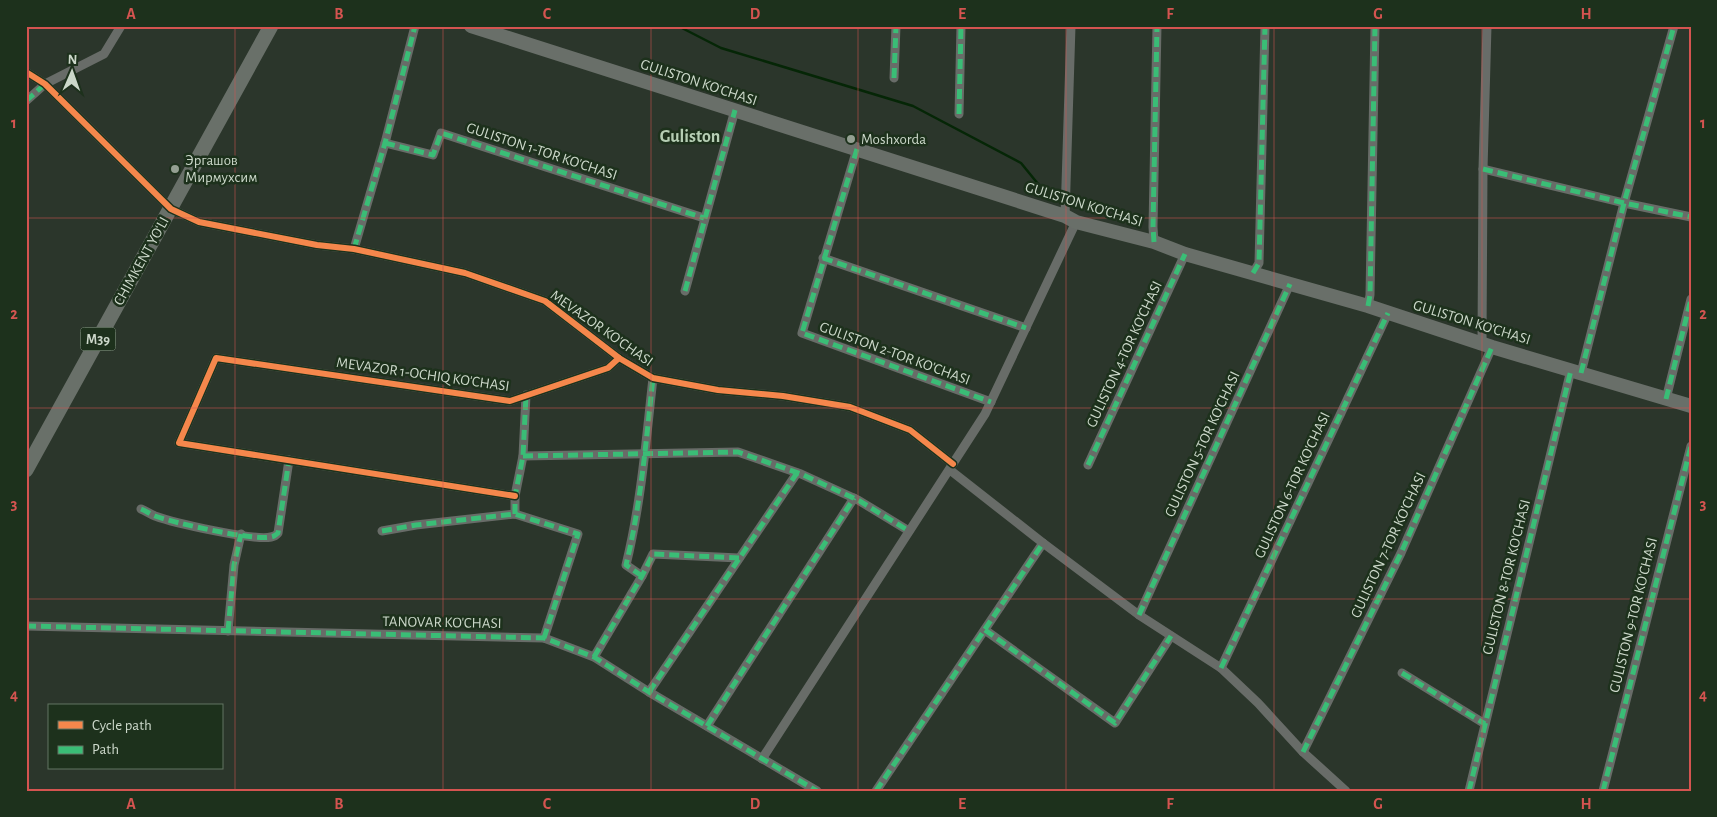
<svg xmlns="http://www.w3.org/2000/svg" width="1717" height="817" viewBox="0 0 1717 817" font-family="'Alegreya Sans',sans-serif">
	<style>
		.lines { fill: none; stroke-linecap: round; stroke-linejoin: round }
		.stream { stroke: #052606; stroke-width: 2.5 }
		.minor { stroke: #686c68; stroke-width: 9 }
		.secondary { stroke: #696f69; stroke-width: 14 }
		.trunk { stroke: #697069; stroke-width: 15 }
		.quiet { stroke: #3abd76; stroke-width: 5; stroke-dasharray: 10 5; stroke-linecap: butt }
		.cycleway-casing { stroke: #1d311c; stroke-width: 9 }
		.cycleway { stroke: #f5874c; stroke-width: 6 }
		.grid { fill: none; stroke: #d45450; stroke-width: 1; stroke-opacity: 0.55 }
		.poi-dot { fill: #949f92; stroke: #1d311c; stroke-width: 2 }
		.labels { text-anchor: middle; stroke-width: 5; stroke-linejoin: round; paint-order: stroke }
		.shield { fill: #1d311c; stroke: #98a696; stroke-width: 1 }
		.shield-label { font-size: 14px; font-weight: bold; fill: #ccd8ca }
		.street-label { font-size: 15px; fill: #ccd8ca; stroke: #1d311c }
		.poi-label { font-size: 15px; fill: #ccd8ca; stroke: #1d311c; text-anchor: start }
		.quarter-label { font-size: 18px; font-weight: bold; fill: #b6ceb4; stroke: #1d311c }
		.neatline { fill: none; stroke: #d45450; stroke-width: 2 }
		.grid-label { font-size: 16px; text-anchor: middle; font-weight: bold; fill: #d45450 }
	</style>
	<rect width="100%" height="100%" fill="#2b362b"/>
	<g class="lines">
		<polyline class="stream" points="678,26 721,48 913,106 1021,163 1043,190"/>
		<g class="minor">
			<polyline points="26,72 45,84 171,209 199,222 317,245 354,249 465,273 545,301 619,358 653,378 718,390 783,396 850,407 910,430 953,464"/>
			<polyline points="894,78 896,26"/>
			<polyline points="26,101 45,84 104,54 121,26"/>
			<polyline points="959,114 961,26"/>
			<polyline points="385,143 433,155 441,133 704,218"/>
			<polyline points="857,149 802,333 991,402"/>
			<polyline points="1483,169 1624,203 1691,217"/>
			<polyline points="1065,216 1071,26"/>
			<polyline points="1154,242 1153,227 1157,26"/>
			<polyline points="354,249 385,143 415,26"/>
			<polyline points="823,258 1026,328"/>
			<polyline points="1253,273 1259,263 1265,26"/>
			<polyline points="685,291 735,110"/>
			<polyline points="1368,306 1370,295 1375,26"/>
			<polyline points="1482,343 1483,169 1487,26"/>
			<polyline points="1581,373 1624,203 1674,26"/>
			<polyline points="1666,399 1691,299"/>
			<polyline points="523,456 738,452 801,474 858,500 909,531"/>
			<polyline points="1088,465 1185,254"/>
			<polyline points="950,470 1043,543 1139,615 1221,668 1258,703 1303,752 1346,791"/>
			<polyline points="515,496 179,443 216,358 510,401 608,368 619,358"/>
			<path d="M141,509C146,511 150,514 155,516C174,523 254,541 271,537C275,536 275,536 278,533L289,460"/>
			<polyline points="515,514 515,496 523,456 526,395"/>
			<polyline points="382,531 416,525 515,514 578,534 544,638"/>
			<path d="M642,576L626,565C641,504 646,441 653,378"/>
			<polyline points="1139,615 1290,284"/>
			<polyline points="26,626 544,638 594,657 649,692 817,791"/>
			<polyline points="985,630 1115,723 1171,636"/>
			<polyline points="228,631 234,565 241,534"/>
			<polyline points="594,657 642,576 653,554 739,558"/>
			<polyline points="1221,668 1388,313"/>
			<polyline points="1402,673 1485,724"/>
			<polyline points="649,692 797,473"/>
			<polyline points="707,726 854,498"/>
			<polyline points="1303,752 1401,553 1492,347"/>
			<polyline points="762,759 985,414 1076,222"/>
			<polyline points="876,791 1043,543"/>
			<polyline points="1469,791 1571,370"/>
			<polyline points="1603,791 1691,446"/>
		</g>
		<polyline class="secondary" points="471,26 1065,216 1076,222 1154,242 1185,254 1368,306 1492,347 1691,406"/>
		<polyline class="trunk" points="26,470 271,26"/>
		<g class="quiet">
			<polyline points="894,78 896,26"/>
			<polyline points="26,101 45,84 43,82"/>
			<polyline points="959,114 961,26"/>
			<polyline points="385,143 433,155 441,133 704,218"/>
			<polyline points="857,149 802,333 991,402"/>
			<polyline points="1483,169 1624,203 1691,217"/>
			<polyline points="1154,242 1153,227 1157,26"/>
			<polyline points="354,249 385,143 415,26"/>
			<polyline points="823,258 1026,328"/>
			<polyline points="1253,273 1259,263 1265,26"/>
			<polyline points="685,291 735,110"/>
			<polyline points="1368,306 1370,295 1375,26"/>
			<polyline points="1581,373 1624,203 1674,26"/>
			<polyline points="1666,399 1691,299"/>
			<polyline points="523,456 738,452 801,474 858,500 909,531"/>
			<polyline points="1088,465 1185,254"/>
			<path d="M141,509C146,511 150,514 155,516C174,523 254,541 271,537C275,536 275,536 278,533L289,460"/>
			<polyline points="515,514 515,496 523,456 526,395"/>
			<polyline points="382,531 416,525 515,514 578,534 544,638"/>
			<path d="M642,576L626,565C641,504 646,441 653,378"/>
			<polyline points="1139,615 1290,284"/>
			<polyline points="26,626 544,638 594,657 649,692 817,791"/>
			<polyline points="985,630 1115,723 1171,636"/>
			<polyline points="228,631 234,565 241,534"/>
			<polyline points="594,657 642,576 653,554 739,558"/>
			<polyline points="1221,668 1388,313"/>
			<polyline points="1402,673 1485,724"/>
			<polyline points="649,692 797,473"/>
			<polyline points="707,726 854,498"/>
			<polyline points="1303,752 1401,553 1492,347"/>
			<polyline points="876,791 1043,543"/>
			<polyline points="1469,791 1571,370"/>
			<polyline points="1603,791 1691,446"/>
		</g>
		<defs>
			<g id="cycleway">
				<polyline points="26,72 45,84 171,209 199,222 317,245 354,249 465,273 545,301 619,358 653,378 718,390 783,396 850,407 910,430 953,464"/>
				<polyline points="515,496 179,443 216,358 510,401 608,368 619,358"/>
			</g>
		</defs>
		<use href="#cycleway" class="cycleway-casing"/>
		<use href="#cycleway" class="cycleway"/>
	</g>
	<path class="grid" d="M235,26V791M443,26V791M651,26V791M858,26V791M1066,26V791M1274,26V791M1482,26V791M26,218H1691M26,408H1691M26,599H1691"/>
	<g class="poi-dot">
		<circle cx="851" cy="139" r="5"/>
		<circle cx="175" cy="169" r="5"/>
	</g>
	<g class="labels">
		<rect class="shield" x="80.5" y="327.5" width="35" height="23" rx="4"/>
		<g class="shield-label">
			<text x="98" y="344">M39</text>
		</g>
		<g class="street-label">
			<text transform="translate(699 82) rotate(18)" y="5">GULISTON KO'CHASI</text>
			<text transform="translate(542 151) rotate(18)" y="5">GULISTON 1-TOR KO'CHASI</text>
			<text transform="translate(1084 204) rotate(17)" y="5">GULISTON KO'CHASI</text>
			<text transform="translate(141 261) rotate(-61)" y="5">CHIMKENT YO‘LI</text>
			<text transform="translate(1472 322) rotate(17)" y="5">GULISTON KO'CHASI</text>
			<text transform="translate(602 328) rotate(35)" y="5">MEVAZOR KO'CHASI</text>
			<text transform="translate(895 353) rotate(20)" y="5">GULISTON 2-TOR KO'CHASI</text>
			<text transform="translate(1124 354) rotate(-65)" y="5">GULISTON 4-TOR KO'CHASI</text>
			<text transform="translate(423 374) rotate(8)" y="5">MEVAZOR 1-OCHIQ KO'CHASI</text>
			<text transform="translate(1202 444) rotate(-65)" y="5">GULISTON 5-TOR KO'CHASI</text>
			<text transform="translate(1292 485) rotate(-65)" y="5">GULISTON 6-TOR KO'CHASI</text>
			<text transform="translate(1388 545) rotate(-65)" y="5">GULISTON 7-TOR KO'CHASI</text>
			<text transform="translate(1506 577) rotate(-76)" y="5">GULISTON 8-TOR KO'CHASI</text>
			<text transform="translate(1633 615) rotate(-76)" y="5">GULISTON 9-TOR KO'CHASI</text>
			<text transform="translate(442 622) rotate(1)" y="5">TANOVAR KO'CHASI</text>
		</g>
		<g class="poi-label">
			<text x="861" y="144">Moshxorda</text>
			<text x="185" y="165">Эргашов<tspan x="185" dy="17">Мирмухсим</tspan></text>
		</g>
		<g class="quarter-label">
			<text x="690" y="142">Guliston</text>
		</g>
	</g>
	<rect width="1717" height="817" fill="none" stroke="#1d311c" stroke-width="55"/>
	<rect x="48" y="704" width="175" height="65" fill="#1d311c" stroke="#637462"/>
	<rect x="58" y="721" width="25" height="8" fill="#f5874c" stroke="#637462"/>
	<text x="92" y="730" font-size="15" fill="#ccd8ca">Cycle path</text>
	<rect x="58" y="746" width="25" height="8" fill="#3abd76" stroke="#637462"/>
	<text x="92" y="754" font-size="15" fill="#ccd8ca">Path</text>
	<g transform="translate(72 72) rotate(2)" stroke="#1d311c" stroke-width="4" paint-order="stroke">
	<path d="M0-4L9 19L0 12L-9 19Z" fill="#ccd8ca"/>
	<text y="-8" font-size="14" font-weight="bold" text-anchor="middle" fill="#ccd8ca">N</text>
	</g>
	<rect x="28" y="28" width="1662" height="762" class="neatline"/>
	<g class="grid-label">
		<text x="131" y="19">A</text>
		<text x="339" y="19">B</text>
		<text x="547" y="19">C</text>
		<text x="755" y="19">D</text>
		<text x="962" y="19">E</text>
		<text x="1170" y="19">F</text>
		<text x="1378" y="19">G</text>
		<text x="1586" y="19">H</text>
		<text x="14" y="128">1</text>
		<text x="1703" y="128">1</text>
		<text x="14" y="319">2</text>
		<text x="1703" y="319">2</text>
		<text x="14" y="509">3</text>
		<text x="1703" y="509">3</text>
		<text x="14" y="700">4</text>
		<text x="1703" y="700">4</text>
		<text x="131" y="809">A</text>
		<text x="339" y="809">B</text>
		<text x="547" y="809">C</text>
		<text x="755" y="809">D</text>
		<text x="962" y="809">E</text>
		<text x="1170" y="809">F</text>
		<text x="1378" y="809">G</text>
		<text x="1586" y="809">H</text>
	</g>
</svg>
